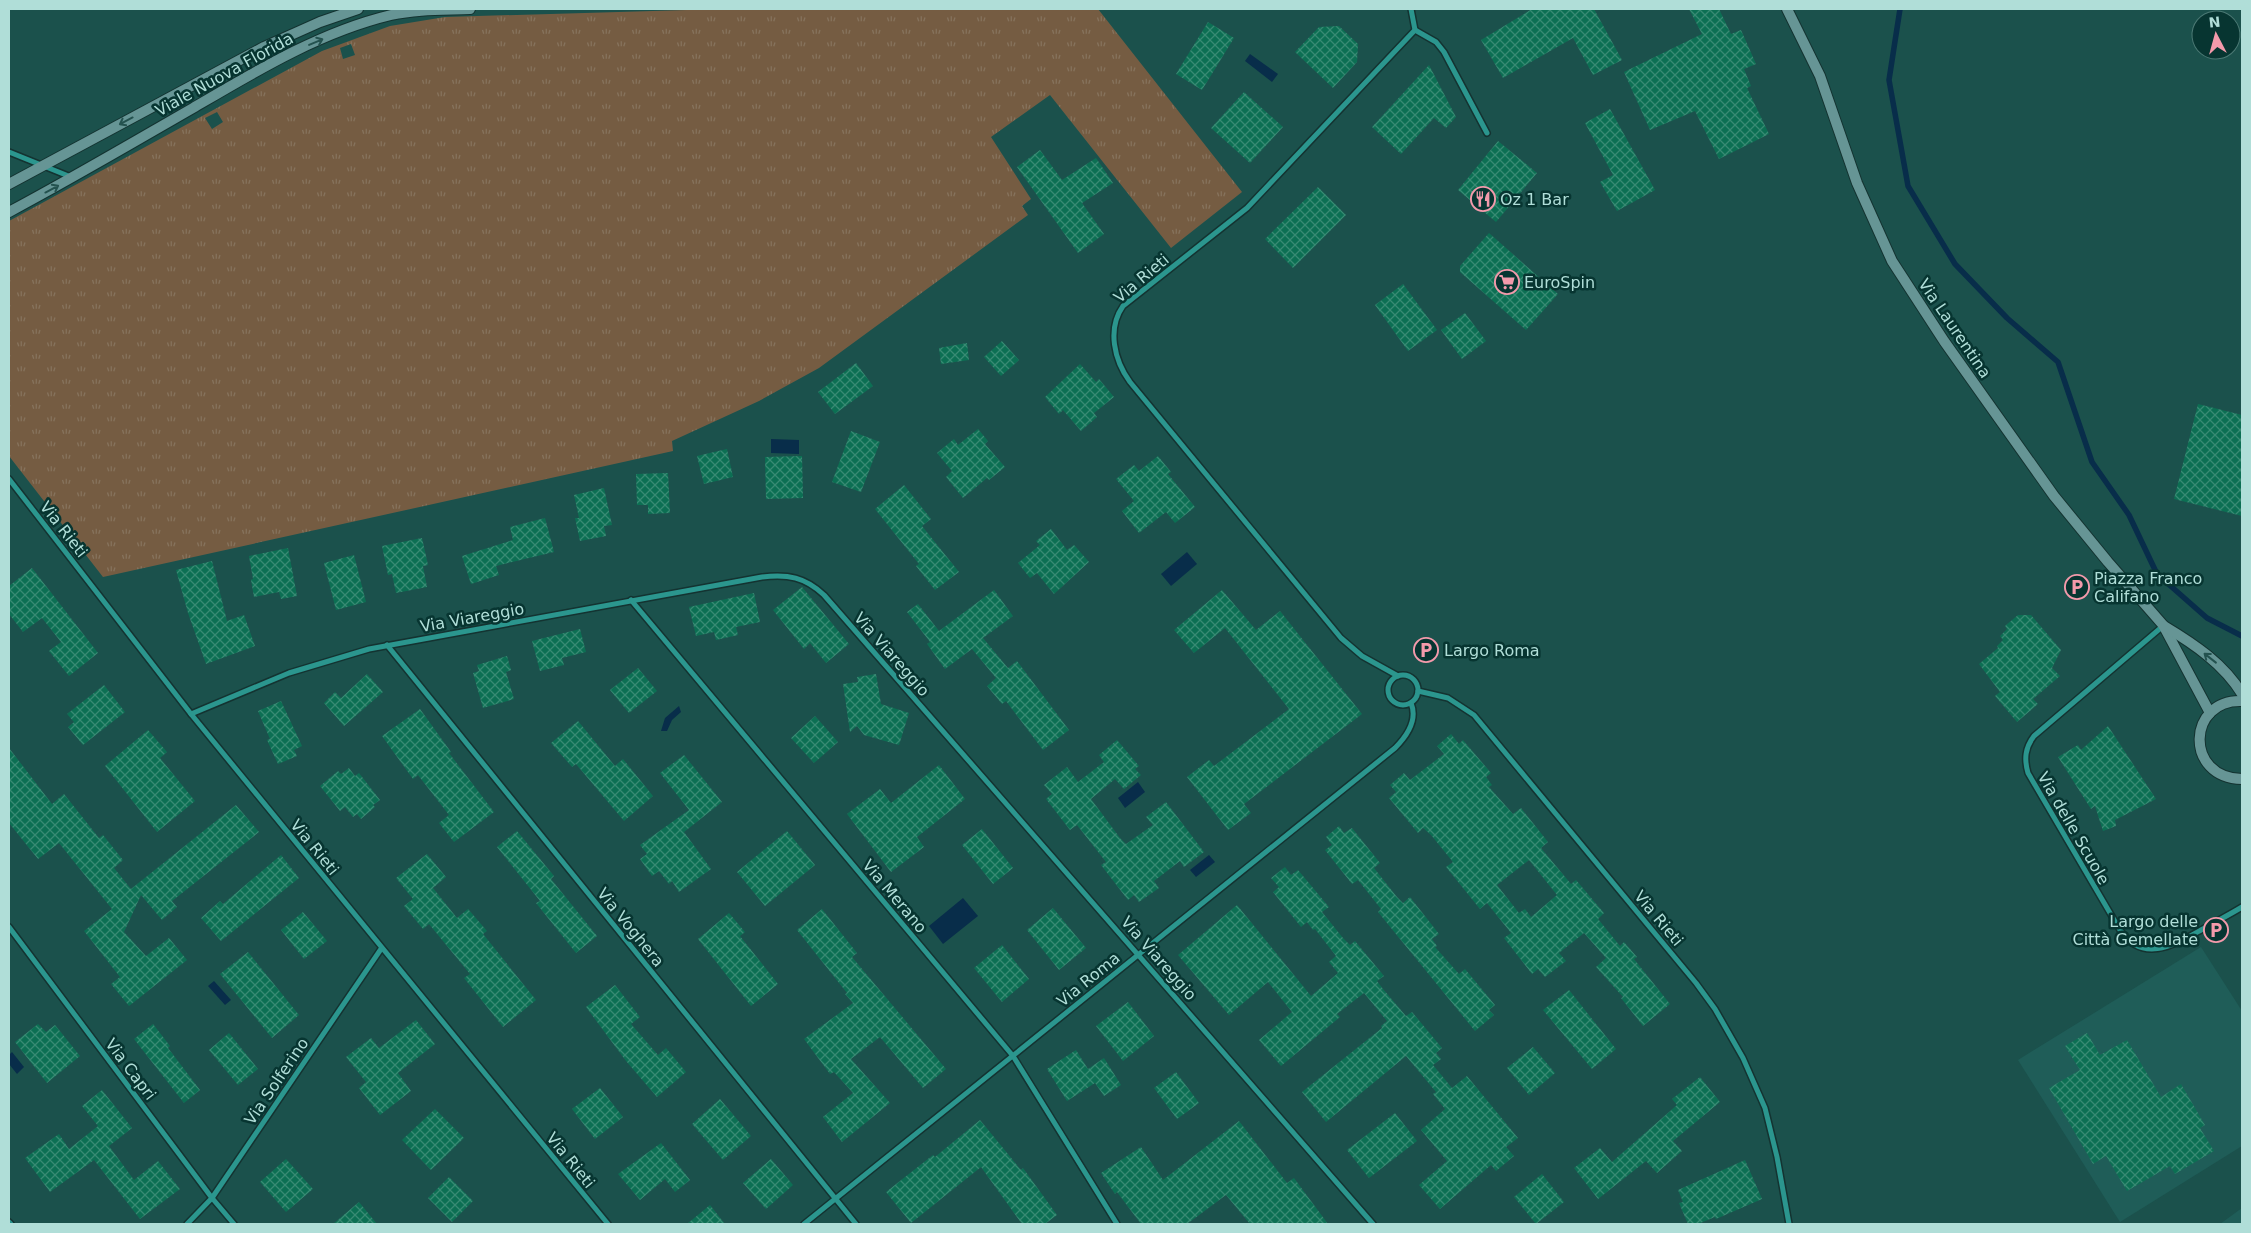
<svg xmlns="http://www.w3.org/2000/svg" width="2251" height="1233" viewBox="0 0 2251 1233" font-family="'DejaVu Sans',sans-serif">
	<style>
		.built { fill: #1f5d58 }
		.grass { fill: url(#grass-tufts); fill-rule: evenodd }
		.water { fill: #082d4a }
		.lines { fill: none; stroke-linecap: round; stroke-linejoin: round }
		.stream { stroke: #082d4a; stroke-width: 5.5 }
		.building { fill: url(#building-cross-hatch); fill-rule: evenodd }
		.street-casing { stroke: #143331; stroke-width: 8 }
		.secondary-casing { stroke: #143331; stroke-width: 12 }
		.street { stroke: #2b968e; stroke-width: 5 }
		.secondary { stroke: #669595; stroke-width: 10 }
		.oneway { stroke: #24524f }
		.labels { text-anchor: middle; stroke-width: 5; stroke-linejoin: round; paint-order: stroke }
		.street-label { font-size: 16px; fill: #b0ded8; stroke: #073531 }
		.poi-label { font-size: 16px; fill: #b0ded8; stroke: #073531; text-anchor: start }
	</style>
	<defs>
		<pattern id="grass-tufts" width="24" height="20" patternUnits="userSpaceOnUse" patternTransform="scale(1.25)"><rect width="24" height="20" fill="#755c42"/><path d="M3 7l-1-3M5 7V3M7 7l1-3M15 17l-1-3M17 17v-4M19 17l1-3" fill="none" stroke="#86735d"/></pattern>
		<pattern id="building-cross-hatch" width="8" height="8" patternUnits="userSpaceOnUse" patternTransform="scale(1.25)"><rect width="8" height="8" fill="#0c6f53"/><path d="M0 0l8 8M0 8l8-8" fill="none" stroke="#388a73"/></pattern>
	</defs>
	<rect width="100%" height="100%" fill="#1b514c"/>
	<g class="built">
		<polygon points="2201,947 2242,1011 2242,1146 2120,1222 2018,1060"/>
		<polygon points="2242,1208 2242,1224 2220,1224"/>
	</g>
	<path class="grass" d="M721,9H1098L1242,192L1171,248L1050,95L991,137L1031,199L1022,206L1028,215L819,368L759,401L672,441L673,451L103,577L9,456V221L322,51L390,26L445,17ZM351,44L355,55L343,59L340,48ZM217,112L223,122L212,129L205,118Z"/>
	<g class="water">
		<polygon points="1250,54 1278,74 1272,82 1245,61"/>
		<polygon points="771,439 799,440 799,454 771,453"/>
		<polygon points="1187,552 1197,564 1171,586 1161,574"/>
		<polygon points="679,706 681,712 672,720 667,731 661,731 665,718"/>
		<polygon points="1138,782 1145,792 1125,808 1118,798"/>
		<polygon points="1209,855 1215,862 1196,877 1190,870"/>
		<polygon points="963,898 978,916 943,944 929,926"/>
		<polygon points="214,981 231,1000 225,1005 208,986"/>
		<polygon points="12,1052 24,1067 17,1074 9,1064 9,1055"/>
	</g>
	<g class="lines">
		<polyline class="stream" points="1900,9 1889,80 1908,186 1955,264 2007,318 2058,362 2092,462 2129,515 2157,574 2207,618 2242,636"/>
	</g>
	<g class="building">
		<polygon points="1532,9 1594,9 1622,60 1593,75 1573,38 1503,78 1481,40"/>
		<polygon points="1689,9 1719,9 1731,34 1741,30 1756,64 1744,69 1751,86 1747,88 1769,134 1719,159 1695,111 1650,130 1624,72 1702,34"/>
		<polygon points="1208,22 1234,38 1202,90 1176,74"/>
		<polygon points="1339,26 1358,44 1357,62 1333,88 1295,52 1319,27"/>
		<polygon points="1429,65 1456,117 1446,128 1434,118 1401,154 1372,127"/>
		<polygon points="1244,92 1283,127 1250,163 1211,128"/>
		<polygon points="1610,109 1655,190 1617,211 1600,182 1613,175 1585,123"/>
		<polygon points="1498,141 1537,173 1496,222 1458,190"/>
		<polygon points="1040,150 1062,180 1096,158 1113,183 1082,203 1104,234 1078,253 1017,167"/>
		<polygon points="1318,187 1346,215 1293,268 1265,239"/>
		<polygon points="1489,233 1558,294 1526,330 1460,272 1460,266"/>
		<polygon points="1403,284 1437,330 1408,351 1375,305"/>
		<polygon points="1465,313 1486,341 1462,359 1441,330"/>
		<polygon points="1002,341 1019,360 1001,376 984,357"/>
		<polygon points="967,343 969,360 941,364 939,348"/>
		<polygon points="856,363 873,386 835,414 818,392"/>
		<polygon points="1080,364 1096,382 1099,379 1114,397 1094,413 1097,417 1081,431 1063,410 1059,414 1045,397"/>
		<polygon points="2198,404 2242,415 2242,516 2174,499"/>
		<polygon points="978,429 988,441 985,444 1005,467 989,480 987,478 963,498 946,477 952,471 937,453 954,439 958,445"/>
		<polygon points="851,431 880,442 861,492 832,482"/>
		<polygon points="727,449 733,477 704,484 697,456"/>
		<polygon points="802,456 803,498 766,499 765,457"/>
		<polygon points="1158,456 1171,472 1168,474 1195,507 1175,523 1166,512 1139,533 1122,511 1134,501 1116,479 1134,465 1139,471"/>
		<polygon points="668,473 670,513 648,514 648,505 637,505 636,474"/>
		<polygon points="904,485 931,519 922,526 959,572 935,590 916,566 919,564 875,509"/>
		<polygon points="604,488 612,525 604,526 606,536 580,541 575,518 579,518 574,495"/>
		<polygon points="545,518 554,552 496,566 499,575 471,584 462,556 513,540 510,527"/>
		<polygon points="1051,529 1067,550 1074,545 1089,562 1054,594 1037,573 1030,578 1018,563 1040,545 1036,541"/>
		<polygon points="422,538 428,565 423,566 427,587 396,593 392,574 388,575 382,546"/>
		<polygon points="288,548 297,596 281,599 279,592 254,597 251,580 253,579 249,556"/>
		<polygon points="354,555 366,602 336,610 324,563"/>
		<polygon points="212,561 227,621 244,615 255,646 206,664 188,613 176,570"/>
		<polygon points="32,568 98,653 69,676 49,651 61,642 42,618 23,632 9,614 9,586"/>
		<polygon points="802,587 849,644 826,663 810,643 804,649 773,610"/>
		<polygon points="994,590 1013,616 983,638 1008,668 1017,661 1069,730 1043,750 1006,701 1002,704 987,686 996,678 972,649 945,669 927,644 930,642 907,612 918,604 939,631"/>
		<polygon points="1222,590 1256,630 1280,611 1362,714 1244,804 1251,813 1228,830 1187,777 1209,760 1214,766 1289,709 1225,628 1194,653 1174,630"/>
		<polygon points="754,593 760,622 736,627 738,635 716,640 714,632 696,636 689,607"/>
		<polygon points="2018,615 2031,615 2061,650 2052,668 2060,676 2033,699 2038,704 2017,722 1995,696 2000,692 1979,664 1998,648 1997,646 2003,640 2000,636 2007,629 2005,626"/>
		<polygon points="580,629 586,652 562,658 564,665 540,671 532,641"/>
		<polygon points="507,656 511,670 506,672 514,699 483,708 473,673 479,671 477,665"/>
		<polygon points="638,668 657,691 629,713 610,690"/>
		<polygon points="367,674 383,692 344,726 324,703 335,692 341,698"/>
		<polygon points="876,674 881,704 909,713 899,745 864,735 857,726 850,732 843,684 858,682 857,677"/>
		<polygon points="104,685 125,712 83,745 68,727 74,722 67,714"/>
		<polygon points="281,701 302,746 294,750 297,756 278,764 267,740 270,739 258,711"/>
		<polygon points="420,709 451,752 449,753 494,812 454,842 439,823 449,815 418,775 413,779 382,736"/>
		<polygon points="815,716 838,742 814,763 791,738"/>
		<polygon points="578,721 615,766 623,759 653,796 624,821 576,764 572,767 551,743"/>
		<polygon points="2108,726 2156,799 2115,820 2116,826 2103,831 2095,806 2091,809 2058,757 2078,745 2081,750"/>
		<polygon points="148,730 167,752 160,758 195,801 157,832 105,766"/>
		<path d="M1451,734L1459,744L1463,740L1491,773L1486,777L1492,785L1489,787L1513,814L1521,808L1548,842L1541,848L1571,884L1576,880L1604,913L1598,919L1620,946L1624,942L1637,957L1634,959L1670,1004L1643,1026L1621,998L1623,997L1596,967L1606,958L1584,933L1559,953L1566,961L1545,977L1538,969L1532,974L1504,938L1511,933L1487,903L1480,909L1446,867L1453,862L1431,835L1423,828L1418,833L1389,798L1396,792L1390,785L1404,773L1410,780L1444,754L1437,746ZM1529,860L1557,895L1531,917L1525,909L1519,913L1497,885Z"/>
		<polygon points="1117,740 1139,766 1135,769 1141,775 1124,789 1115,779 1091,799 1120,838 1126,844 1153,825 1146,817 1166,802 1204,852 1184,867 1180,861 1154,881 1159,888 1139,902 1134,895 1128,900 1101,865 1106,862 1077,825 1070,830 1046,799 1052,794 1044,785 1067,767 1078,782 1104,762 1099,755"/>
		<polygon points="9,748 52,804 64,794 99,838 103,835 123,860 114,868 131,889 236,805 259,832 172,901 177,907 162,920 141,895 124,932 146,956 169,938 187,960 129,1006 111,984 120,977 84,931 112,909 59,843 38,859 9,823"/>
		<polygon points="684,755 722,802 684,832 711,869 679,892 672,881 669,884 659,871 652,876 640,859 647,854 640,845 689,810 660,773"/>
		<polygon points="939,765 965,799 917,837 924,847 891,872 847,814 880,789 891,803"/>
		<polygon points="349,768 355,776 359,773 380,800 373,805 375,807 361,819 357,814 353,817 345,807 340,811 320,786 338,771 341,774"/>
		<polygon points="1339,826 1344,833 1352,828 1380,863 1374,868 1397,897 1403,903 1410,897 1439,934 1432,939 1437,946 1435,947 1459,974 1465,969 1495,1005 1489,1010 1494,1015 1475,1031 1378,912 1381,909 1358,880 1352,884 1325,850 1332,845 1326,837"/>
		<polygon points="982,829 1013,868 993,884 962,845"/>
		<polygon points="517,831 554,876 551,879 597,936 576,953 536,903 540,901 497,847"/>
		<polygon points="787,831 815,865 765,906 737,872"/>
		<polygon points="427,854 446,877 433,888 457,918 468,909 487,931 483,934 536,1000 503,1027 464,978 470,974 429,924 423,929 404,906 413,899 396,878"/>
		<polygon points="281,855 299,878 221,941 201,918 220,901 223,904"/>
		<polygon points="1285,867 1291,875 1298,870 1329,907 1322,912 1343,938 1350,945 1355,941 1384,976 1377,981 1383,989 1406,1016 1412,1012 1442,1048 1436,1053 1441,1059 1433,1065 1452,1088 1467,1076 1518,1138 1506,1147 1514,1156 1496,1171 1491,1165 1440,1209 1419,1185 1447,1161 1421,1130 1445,1109 1433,1094 1436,1092 1406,1056 1326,1122 1302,1092 1382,1028 1381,1026 1387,1021 1364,993 1337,1014 1340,1017 1281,1066 1259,1040 1292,1012 1268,982 1229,1015 1178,955 1237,905 1311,996 1338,973 1329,962 1336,956 1315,929 1313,930 1307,922 1301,927 1273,892 1279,887 1271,878"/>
		<polygon points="1053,908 1086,948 1059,970 1027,930"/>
		<polygon points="822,909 857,953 852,957 946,1069 923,1088 880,1037 851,1059 890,1103 842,1142 823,1117 853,1093 834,1072 830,1074 804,1039 853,1003 845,994 847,993 797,930"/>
		<polygon points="303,912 327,941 304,959 281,930"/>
		<polygon points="729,913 745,932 740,936 778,984 751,1006 698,939"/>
		<polygon points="1002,945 1029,979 1002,1002 974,968"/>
		<polygon points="248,952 299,1015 272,1038 220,974"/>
		<polygon points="615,985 640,1017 631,1024 658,1055 666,1048 686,1072 657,1097 626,1061 586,1007"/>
		<polygon points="1569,990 1616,1049 1592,1069 1543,1010"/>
		<polygon points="1128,1002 1154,1036 1123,1061 1096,1026"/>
		<polygon points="416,1020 435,1044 398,1073 411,1091 380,1115 359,1088 366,1082 346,1057 371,1038 379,1048"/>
		<polygon points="38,1024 46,1032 55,1025 80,1056 47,1083 15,1042"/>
		<polygon points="153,1024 170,1046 168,1048 200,1090 184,1103 134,1039"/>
		<polygon points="229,1033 258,1069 238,1085 209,1050"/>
		<polygon points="2087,1033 2100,1055 2127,1040 2161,1097 2181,1084 2205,1125 2200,1128 2214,1151 2175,1174 2170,1166 2127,1191 2106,1156 2093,1164 2049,1088 2080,1070 2065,1046"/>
		<polygon points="1533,1047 1555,1073 1529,1095 1507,1068"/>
		<polygon points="1076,1050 1088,1069 1104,1058 1121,1085 1104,1096 1095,1083 1067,1101 1047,1069"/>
		<polygon points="1176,1072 1199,1103 1177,1119 1154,1088"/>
		<polygon points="1700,1077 1720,1102 1673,1141 1682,1151 1657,1173 1646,1161 1598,1199 1574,1168 1600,1148 1612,1162 1677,1105 1672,1099"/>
		<polygon points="600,1088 623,1117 595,1139 572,1109"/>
		<polygon points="102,1090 132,1128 109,1146 134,1180 158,1161 180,1189 140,1219 94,1160 50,1192 25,1158 59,1134 69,1149 98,1126 82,1106"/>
		<polygon points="720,1099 751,1136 723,1160 692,1124"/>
		<polygon points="435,1109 464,1138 431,1170 402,1140"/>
		<polygon points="1395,1113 1417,1141 1369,1178 1347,1150"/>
		<polygon points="980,1120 1021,1170 1023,1168 1057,1215 1045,1224 1022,1224 981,1167 911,1223 886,1192 933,1155 935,1157"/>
		<polygon points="1239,1121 1287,1183 1294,1178 1328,1224 1250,1224 1226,1195 1187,1224 1141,1224 1117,1192 1115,1194 1101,1173 1141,1147 1163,1180"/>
		<polygon points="661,1143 690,1180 675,1192 665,1179 640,1200 618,1174"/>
		<polygon points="286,1159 313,1189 286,1212 260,1182"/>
		<polygon points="771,1159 793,1185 766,1209 743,1183"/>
		<polygon points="1745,1160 1762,1199 1716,1219 1715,1217 1698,1224 1688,1224 1679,1203 1683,1202 1678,1190"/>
		<polygon points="1542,1174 1564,1202 1536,1224 1514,1197"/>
		<polygon points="449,1177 473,1201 452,1222 428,1198"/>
		<polygon points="359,1202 377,1224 333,1224"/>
		<polygon points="710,1205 725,1224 687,1224"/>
	</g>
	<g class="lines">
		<defs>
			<g id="street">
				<polyline points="1415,30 1436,42 1444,52 1487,133"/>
				<polyline points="9,152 71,177"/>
				<polyline points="9,479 191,714 608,1224"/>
				<polyline points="631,600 1013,1056 1117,1224"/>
				<path d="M2163,626L2034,736C2025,748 2024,759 2028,773L2120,930C2143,964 2174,945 2201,930C2215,922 2229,915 2242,907"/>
				<polyline points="387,645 856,1224"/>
				<circle cx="1403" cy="690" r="15"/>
				<path d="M1398,676L1362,656L1341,638L1130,382C1114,360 1107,329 1123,306L1247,208L1415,30L1411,9"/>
				<polyline points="1418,691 1448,698 1474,715 1696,983 1715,1009 1743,1058 1765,1108 1777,1157 1789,1224"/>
				<path d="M191,714L289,673L369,649L762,577C788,574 805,577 824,595L1373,1224"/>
				<polyline points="9,927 212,1198 234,1224"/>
				<polyline points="9,1222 11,1224"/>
				<polyline points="187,1224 212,1198 381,949"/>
				<path d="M804,1224L1395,748C1407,736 1418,720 1411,703"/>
			</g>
			<g id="secondary">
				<polyline points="1787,9 1820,76 1857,183 1892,261 1944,341 2054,496 2108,562 2163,625 2210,713"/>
				<polyline points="9,184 264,47 320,22 358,9"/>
				<path d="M9,212C71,179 132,143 193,108C256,71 320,32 391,15C417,9 443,10 470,9"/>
				<path d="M2164,626C2194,644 2224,664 2242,694"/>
				<path d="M2242,701C2187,699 2184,778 2242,779"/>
			</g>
		</defs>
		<use href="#street" class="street-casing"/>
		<use href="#secondary" class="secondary-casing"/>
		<use href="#street" class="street"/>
		<use href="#secondary" class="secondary"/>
	</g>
	<defs><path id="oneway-shaft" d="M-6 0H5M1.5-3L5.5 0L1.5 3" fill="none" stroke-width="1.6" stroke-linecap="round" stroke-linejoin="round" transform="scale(1.25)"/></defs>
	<g class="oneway">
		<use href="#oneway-shaft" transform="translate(316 42) rotate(-23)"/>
		<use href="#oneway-shaft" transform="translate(126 121) rotate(152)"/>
		<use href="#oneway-shaft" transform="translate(52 189) rotate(-28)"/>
		<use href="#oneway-shaft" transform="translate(2210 658) rotate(-142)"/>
	</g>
	<defs>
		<symbol id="restaurant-ring" viewBox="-11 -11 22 22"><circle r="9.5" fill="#073531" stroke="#f39aab" stroke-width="1.5"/><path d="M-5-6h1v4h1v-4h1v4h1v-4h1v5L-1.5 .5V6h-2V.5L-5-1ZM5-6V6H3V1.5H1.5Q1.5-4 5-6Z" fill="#f39aab"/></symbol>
		<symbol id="supermarket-ring" viewBox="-11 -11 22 22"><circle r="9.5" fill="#073531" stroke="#f39aab" stroke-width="1.5"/><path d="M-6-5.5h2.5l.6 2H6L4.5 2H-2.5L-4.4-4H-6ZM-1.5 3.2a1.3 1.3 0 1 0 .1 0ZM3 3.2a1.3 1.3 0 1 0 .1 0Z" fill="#f39aab"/></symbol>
		<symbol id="parking-ring" viewBox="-11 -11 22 22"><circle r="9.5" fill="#073531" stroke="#f39aab" stroke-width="1.5"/><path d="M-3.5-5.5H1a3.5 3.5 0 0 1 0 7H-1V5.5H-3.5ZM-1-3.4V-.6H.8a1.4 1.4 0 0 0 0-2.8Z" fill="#f39aab"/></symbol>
	</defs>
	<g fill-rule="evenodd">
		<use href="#restaurant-ring" x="1469" y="185" width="28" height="28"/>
		<use href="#supermarket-ring" x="1493" y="268" width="28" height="28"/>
		<use href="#parking-ring" x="2063" y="573" width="28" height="28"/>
		<use href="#parking-ring" x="1412" y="636" width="28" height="28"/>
		<use href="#parking-ring" x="2202" y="916" width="28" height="28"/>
	</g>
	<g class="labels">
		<g class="street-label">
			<text transform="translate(224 74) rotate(-29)" y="6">Viale Nuova Florida</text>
			<text transform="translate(1141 278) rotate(-40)" y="6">Via Rieti</text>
			<text transform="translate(1955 328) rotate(56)" y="6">Via Laurentina</text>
			<text transform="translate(64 529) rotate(52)" y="6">Via Rieti</text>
			<text transform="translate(472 617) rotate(-10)" y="6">Via Viareggio</text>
			<text transform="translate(892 654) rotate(49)" y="6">Via Viareggio</text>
			<text transform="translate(2074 828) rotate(60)" y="6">Via delle Scuole</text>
			<text transform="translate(315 847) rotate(51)" y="6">Via Rieti</text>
			<text transform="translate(895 896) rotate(50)" y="6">Via Merano</text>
			<text transform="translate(1659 918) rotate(50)" y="6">Via Rieti</text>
			<text transform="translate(631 927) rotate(51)" y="6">Via Voghera</text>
			<text transform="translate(1159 958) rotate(49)" y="6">Via Viareggio</text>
			<text transform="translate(1088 979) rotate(-39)" y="6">Via Roma</text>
			<text transform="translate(131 1069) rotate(53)" y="6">Via Capri</text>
			<text transform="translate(276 1081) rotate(-56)" y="6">Via Solferino</text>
			<text transform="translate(571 1160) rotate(51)" y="6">Via Rieti</text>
		</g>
		<g class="poi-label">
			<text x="1500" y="205">Oz 1 Bar</text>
			<text x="1524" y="288">EuroSpin</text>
			<text x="2094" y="584">Piazza Franco<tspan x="2094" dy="18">Califano</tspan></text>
			<text x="1444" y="656">Largo Roma</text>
			<text x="2198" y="927" text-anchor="end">Largo delle<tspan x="2198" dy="18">Città Gemellate</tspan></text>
		</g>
	</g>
	<rect width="2251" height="1233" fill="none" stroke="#b0ded8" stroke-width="20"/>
	<g transform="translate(2216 35) rotate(354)"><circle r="24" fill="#073531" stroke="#4b7974"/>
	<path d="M0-4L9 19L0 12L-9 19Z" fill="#f39aab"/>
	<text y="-8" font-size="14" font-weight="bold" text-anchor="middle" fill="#b0ded8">N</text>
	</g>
</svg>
